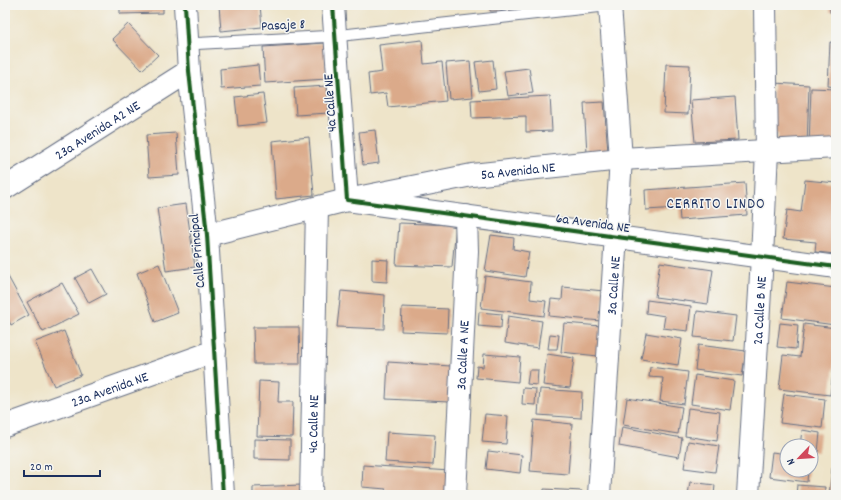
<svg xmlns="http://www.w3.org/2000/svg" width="841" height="500" viewBox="0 0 841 500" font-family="Dekko,sans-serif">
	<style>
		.building { fill: #dbaa8a }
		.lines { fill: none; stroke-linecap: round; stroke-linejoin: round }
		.lane-casing { stroke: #656e83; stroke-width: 13 }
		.street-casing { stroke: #656e83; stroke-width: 24 }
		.lane { stroke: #fff; stroke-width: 11 }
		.street { stroke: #fff; stroke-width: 22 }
		.cycleway-casing { stroke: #f6f6f2; stroke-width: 6 }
		.cycleway { stroke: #1b5e20; stroke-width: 4 }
		.labels { text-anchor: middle; stroke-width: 3; stroke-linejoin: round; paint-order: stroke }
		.street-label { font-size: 14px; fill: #1b2f5e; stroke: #f6f6f2 }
		.neighbourhood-label { font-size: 15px; letter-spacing: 1px; fill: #1b2f5e; stroke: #f6f6f2 }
	</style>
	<rect width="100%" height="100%" fill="#f6f6f2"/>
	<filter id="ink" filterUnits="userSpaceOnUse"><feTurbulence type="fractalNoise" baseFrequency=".025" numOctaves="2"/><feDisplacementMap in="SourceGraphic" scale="8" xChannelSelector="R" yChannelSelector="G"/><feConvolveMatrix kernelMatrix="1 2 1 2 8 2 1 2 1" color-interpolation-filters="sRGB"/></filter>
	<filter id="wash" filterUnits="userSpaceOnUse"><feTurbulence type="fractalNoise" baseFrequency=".012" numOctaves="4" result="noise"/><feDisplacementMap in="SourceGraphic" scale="16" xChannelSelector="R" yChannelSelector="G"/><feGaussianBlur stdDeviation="0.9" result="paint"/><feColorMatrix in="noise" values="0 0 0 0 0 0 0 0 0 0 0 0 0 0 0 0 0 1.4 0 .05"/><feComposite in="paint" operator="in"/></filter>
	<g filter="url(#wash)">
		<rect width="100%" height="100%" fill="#eee4c9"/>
		<g id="blocks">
			<g class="building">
				<polygon points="120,5 163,5 163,13 120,14"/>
				<polygon points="219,5 260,5 262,27 221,31"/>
				<polygon points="490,5 524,5 524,10 490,11"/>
				<rect x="830" y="5" width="6" height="7"/>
				<polygon points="128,24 158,55 142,70 112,39"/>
				<polygon points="422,40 424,64 442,62 446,101 388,107 386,93 370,95 368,74 382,72 379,45"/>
				<polygon points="830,42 836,43 836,87 828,86"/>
				<polygon points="325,43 327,79 265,83 263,47"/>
				<polygon points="493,60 496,89 479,91 475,62"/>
				<polygon points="470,61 473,97 449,99 446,63"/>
				<polygon points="666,64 690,65 688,114 664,113"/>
				<polygon points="258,65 260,86 221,89 220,69"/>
				<polygon points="529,68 533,93 508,96 504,71"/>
				<polygon points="773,83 809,85 807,147 778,146 778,134 772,133"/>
				<polygon points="327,86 329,113 296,115 294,88"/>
				<polygon points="811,88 836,89 836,148 809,147"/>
				<polygon points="263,94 267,123 238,126 235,97"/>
				<polygon points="550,96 552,131 526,132 526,116 472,118 471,100"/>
				<polygon points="735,97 738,140 695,142 691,100"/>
				<polygon points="604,102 608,152 587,153 584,103"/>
				<polygon points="375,130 379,163 363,165 359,132"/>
				<polygon points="176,133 179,175 149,177 146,135"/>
				<polygon points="309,137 314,195 276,199 272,141"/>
				<polygon points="805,180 836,183 836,254 815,252 816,242 783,239 787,210 801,212"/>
				<polygon points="745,183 747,215 680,220 679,208 646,210 645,190"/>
				<polygon points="186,204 195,267 166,271 157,208"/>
				<polygon points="399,223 456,225 452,267 396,265"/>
				<polygon points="491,235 514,238 513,249 529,252 525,277 485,271"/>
				<polygon points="372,259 388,260 387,282 372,281"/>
				<polygon points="660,262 713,270 708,304 655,297"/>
				<polygon points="159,264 178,313 155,322 137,273"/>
				<polygon points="92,269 106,294 89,303 75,278"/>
				<polygon points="5,271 29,315 11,325 5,313"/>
				<polygon points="485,276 531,282 530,299 546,301 544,316 481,308"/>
				<polygon points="787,282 836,288 835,325 782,318"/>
				<polygon points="62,283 79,314 43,332 27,302"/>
				<polygon points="563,287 604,291 601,321 549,316 551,299 562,300"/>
				<polygon points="341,291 385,295 384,329 337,327"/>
				<polygon points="647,300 691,306 688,331 663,328 665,316 646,313"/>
				<polygon points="402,307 448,309 447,333 401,331"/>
				<polygon points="697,311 736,316 733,341 694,337"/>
				<polygon points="479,312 502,314 501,328 478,326"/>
				<polygon points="508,316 542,321 538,348 505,343"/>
				<polygon points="564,323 601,326 598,356 561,352"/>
				<polygon points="780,323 798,325 796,349 777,347"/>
				<polygon points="804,324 836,328 836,360 835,359 830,395 779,389 783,355 800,357"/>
				<polygon points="253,327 299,327 300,364 254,364"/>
				<polygon points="64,331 81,375 54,386 35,342"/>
				<polygon points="646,333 682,339 678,365 641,359"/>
				<polygon points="550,334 559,335 557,349 548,349"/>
				<polygon points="698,345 746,351 742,376 695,370"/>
				<polygon points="484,354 520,357 518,382 476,378 477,366 483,367"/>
				<polygon points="547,354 574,358 570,388 543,385"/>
				<polygon points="388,362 451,366 449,402 386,399"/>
				<polygon points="650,367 688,372 684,404 660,401 663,378 649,377"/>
				<polygon points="529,370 538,370 537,385 527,384"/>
				<polygon points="695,375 734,381 730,410 691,404"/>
				<polygon points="259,381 279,382 278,402 293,402 292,437 257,436"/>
				<polygon points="523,388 536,389 535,405 522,404"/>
				<polygon points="540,389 582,392 581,418 538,415"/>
				<polygon points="784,394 825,399 822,428 780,423"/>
				<polygon points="627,398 682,407 678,434 623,425"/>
				<polygon points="688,408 720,412 717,441 685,436"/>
				<polygon points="485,414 508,416 506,444 482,442"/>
				<polygon points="534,420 572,424 568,474 530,471"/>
				<polygon points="622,427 682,438 679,457 619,446"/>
				<polygon points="802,430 820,433 818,452 811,451 811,446 800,446"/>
				<polygon points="387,432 435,435 433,465 385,462"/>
				<polygon points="254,439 290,440 290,460 254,459"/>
				<polygon points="688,441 719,446 715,472 684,468"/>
				<polygon points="488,451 522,455 520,473 486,469"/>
				<polygon points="772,452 787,454 787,470 808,470 807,482 769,477"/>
				<polygon points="363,465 449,471 447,495 385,495 386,489 362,487"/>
				<polygon points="832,468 836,469 836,495 829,495"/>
				<polygon points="690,482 715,485 714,495 688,495"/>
				<polygon points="301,485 302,495 253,495 253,487"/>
				<polygon points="797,485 825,487 824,495 796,495"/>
				<polygon points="544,489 582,491 582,495 544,495"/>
			</g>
		</g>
	</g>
	<g filter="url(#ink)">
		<use href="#blocks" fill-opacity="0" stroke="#656e83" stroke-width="1"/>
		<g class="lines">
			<defs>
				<polyline id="lane" points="188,44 335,36 613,5"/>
				<g id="street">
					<polyline points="185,5 189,71 207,235 223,495"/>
					<polyline points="333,5 347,200 836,267"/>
					<path id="s1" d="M5,188L189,71"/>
					<path id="s2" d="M207,235L347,200L472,175L621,159L836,147"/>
					<path id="s3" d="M5,426L215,351"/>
					<path id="s4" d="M311,495L317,208"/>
					<path id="s5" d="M455,495L467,251L466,216"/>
					<path id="s6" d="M599,495L621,159L610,5"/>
					<path id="s7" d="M748,495L762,257L767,151L765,5"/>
				</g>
			</defs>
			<use href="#lane" class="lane-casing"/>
			<use href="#street" class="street-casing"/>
			<use href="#lane" class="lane"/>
			<use href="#street" class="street"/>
			<defs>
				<g id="cycleway">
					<polyline points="185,5 189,71 207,235 223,495"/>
					<polyline points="333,5 347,200 836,267"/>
				</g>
			</defs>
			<use href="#cycleway" class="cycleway-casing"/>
			<use href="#cycleway" class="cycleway"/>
		</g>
	</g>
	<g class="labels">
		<g class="street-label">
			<text transform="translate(283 24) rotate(-3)" y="5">Pasaje 8</text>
			<text transform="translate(329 103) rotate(-94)" y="5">4a Calle NE</text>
			<text dy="5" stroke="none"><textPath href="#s1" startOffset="109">23a Avenida A2 NE</textPath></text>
			<text dy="5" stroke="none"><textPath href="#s2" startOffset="318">5a Avenida NE</textPath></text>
			<text transform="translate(593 222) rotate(8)" y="5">6a Avenida NE</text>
			<text transform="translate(196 251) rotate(-95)" y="5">Calle Principal</text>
			<text dy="5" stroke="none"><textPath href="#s6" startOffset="210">3a Calle NE</textPath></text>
			<text dy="5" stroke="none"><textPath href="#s7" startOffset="185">2a Calle B NE</textPath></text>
			<text dy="5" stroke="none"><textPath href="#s5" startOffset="140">3a Calle A NE</textPath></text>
			<text dy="5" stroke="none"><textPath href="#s3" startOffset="111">23a Avenida NE</textPath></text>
			<text dy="5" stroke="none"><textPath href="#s4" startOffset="71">4a Calle NE</textPath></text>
		</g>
		<g class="neighbourhood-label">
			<text x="716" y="208">CERRITO LINDO</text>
		</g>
	</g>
	<rect width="841" height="500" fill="none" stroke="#f6f6f2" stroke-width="20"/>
	<g transform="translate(799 458) rotate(245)"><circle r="19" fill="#f6f6f2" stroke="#9ea6b7"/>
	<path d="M0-3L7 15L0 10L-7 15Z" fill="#d1495b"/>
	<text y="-6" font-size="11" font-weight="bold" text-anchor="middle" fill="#1b2f5e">N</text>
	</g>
	<path d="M24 470v6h76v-6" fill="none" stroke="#1b2f5e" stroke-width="2"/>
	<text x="30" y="470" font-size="12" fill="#1b2f5e" stroke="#f6f6f2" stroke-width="3" paint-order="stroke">20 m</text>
</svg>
